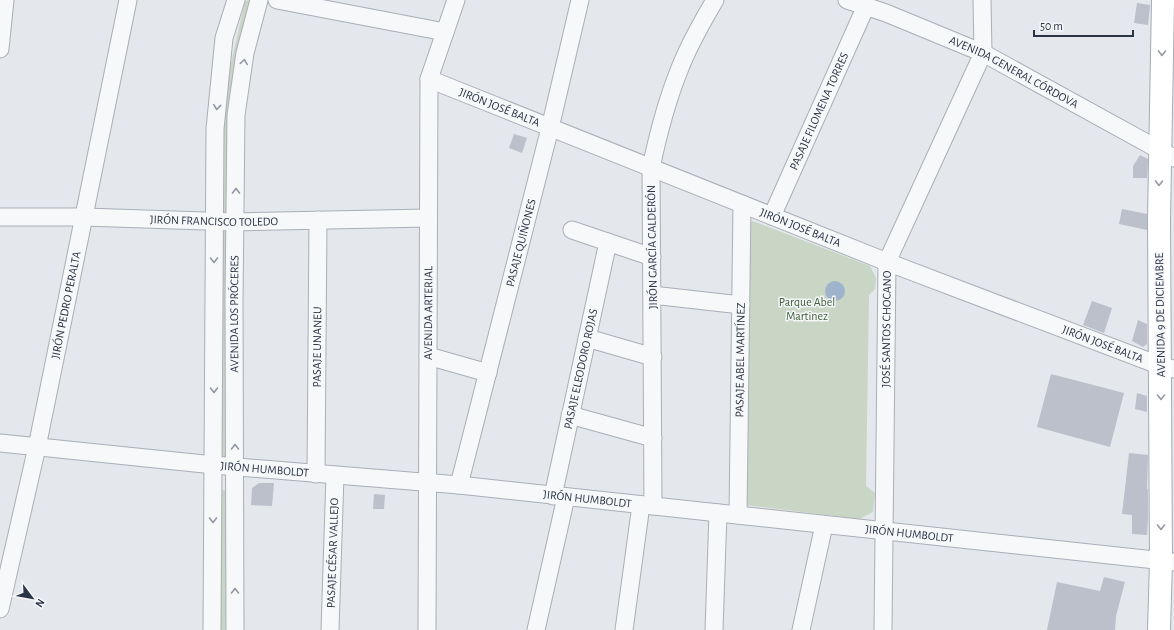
<svg xmlns="http://www.w3.org/2000/svg" width="1174" height="630" viewBox="0 0 1174 630" font-family="'Alegreya Sans',sans-serif">
	<style>
		.green { fill: #c9d6c5 }
		.water { fill: #9fb4cc }
		.building { fill: #bbc0ca }
		.lines { fill: none; stroke-linecap: round; stroke-linejoin: round }
		.minor-casing { stroke: #a9aeb7; stroke-width: 19 }
		.major-casing { stroke: #a3abb8; stroke-width: 24 }
		.minor { stroke: #f7f8fa; stroke-width: 17 }
		.major { stroke: #fff; stroke-width: 22 }
		.oneway { stroke: #959aa2 }
		.oneway2 { stroke: #9196a0 }
		.labels { text-anchor: middle; stroke-width: 3; stroke-linejoin: round; paint-order: stroke }
		.street-label { font-size: 12px; fill: #2b3445; stroke: #f4f6f9 }
		.park-label { font-size: 12px; fill: #3f6138; stroke: #f4f6f9 }
	</style>
	<rect width="100%" height="100%" fill="#e4e7ec"/>
	<g class="green">
		<polygon points="250,0 230,212 221,215 223,99 245,1"/>
		<polygon points="753,221 870,266 876,278 875,289 869,295 866,486 875,493 873,512 860,519 745,505 744,226"/>
		<polygon points="227,227 229,458 222,460 222,228"/>
		<rect x="221" y="490" width="5" height="140"/>
	</g>
	<circle class="water" cx="835" cy="291" r="10"/>
	<g class="building">
		<polygon points="1137,3 1150,5 1148,25 1134,23"/>
		<polygon points="514,134 527,138 522,153 509,148"/>
		<polygon points="1140,155 1148,159 1147,178 1133,178 1133,166"/>
		<polygon points="1122,209 1147,214 1147,230 1119,224"/>
		<polygon points="1092,301 1112,308 1104,333 1083,325"/>
		<polygon points="1138,320 1147,324 1147,344 1143,347 1132,341"/>
		<polygon points="1051,374 1124,393 1110,447 1037,427"/>
		<polygon points="1137,393 1147,396 1147,412 1135,409"/>
		<polygon points="1129,453 1148,455 1147,489 1148,489 1148,519 1147,535 1132,534 1132,515 1122,514"/>
		<polygon points="259,483 274,483 272,506 251,505 252,488"/>
		<polygon points="374,494 385,495 384,509 373,509"/>
		<polygon points="1104,577 1125,582 1116,616 1115,630 1047,630 1057,582 1100,591"/>
	</g>
	<g class="lines">
		<defs>
			<g id="minor">
				<polyline points="277,0 445,32"/>
				<path id="s1" d="M847,0L886,13L983,53L1174,158"/>
				<polyline points="0,49 5,0"/>
				<path id="s2" d="M429,79L887,262L1161,366L1174,369"/>
				<path id="s3" d="M772,216L866,6"/>
				<path id="s4" d="M0,217H84L235,222L428,218"/>
				<polyline points="572,230 652,257"/>
				<polyline points="652,295 741,305"/>
				<polyline points="587,338 653,357"/>
				<polyline points="428,356 488,373"/>
				<polyline points="570,415 653,438"/>
				<path id="s5" d="M0,443L214,465L459,485L1174,562"/>
				<path id="s6" d="M316,474L318,220"/>
				<path id="s7" d="M459,485L550,128L580,0"/>
				<path id="s8" d="M553,496L608,242"/>
				<path d="M653,506L651,168C658,134 667,100 680,68C689,45 702,22 715,0"/>
				<path id="s9" d="M738,515L742,204"/>
				<path id="s10" d="M0,609L37,447L128,0"/>
				<polyline points="212,630 215,129 224,38 236,0"/>
				<path id="s11" d="M235,630L234,301L236,115L245,53L259,0"/>
				<path id="s12" d="M330,630L335,475"/>
				<path id="s13" d="M427,630L429,79L456,0"/>
				<polyline points="536,630 566,497"/>
				<polyline points="624,630 641,505"/>
				<polyline points="714,630 718,513"/>
				<polyline points="801,630 824,525"/>
				<path id="s14" d="M883,630L887,262L983,53L982,0"/>
			</g>
			<polyline id="major" points="1159,630 1161,561 1159,219 1163,0"/>
		</defs>
		<use href="#minor" class="minor-casing"/>
		<use href="#major" class="major-casing"/>
		<use href="#minor" class="minor"/>
		<use href="#major" class="major"/>
	</g>
	<defs><path id="oneway-chevron" d="M-2-3.5L2.5 0L-2 3.5" fill="none" stroke-width="1.6" stroke-linecap="round" stroke-linejoin="round"/></defs>
	<g class="oneway">
		<use href="#oneway-chevron" transform="translate(1162 53) rotate(91)"/>
		<use href="#oneway-chevron" transform="translate(1159 183) rotate(91)"/>
		<use href="#oneway-chevron" transform="translate(1161 397) rotate(90)"/>
		<use href="#oneway-chevron" transform="translate(1161 527) rotate(90)"/>
	</g>
	<g class="oneway2">
		<use href="#oneway-chevron" transform="translate(244 62) rotate(-82)"/>
		<use href="#oneway-chevron" transform="translate(217 107) rotate(96)"/>
		<use href="#oneway-chevron" transform="translate(236 191) rotate(-90)"/>
		<use href="#oneway-chevron" transform="translate(214 260) rotate(90)"/>
		<use href="#oneway-chevron" transform="translate(214 390) rotate(90)"/>
		<use href="#oneway-chevron" transform="translate(235 447) rotate(-90)"/>
		<use href="#oneway-chevron" transform="translate(213 520) rotate(90)"/>
		<use href="#oneway-chevron" transform="translate(235 591) rotate(-90)"/>
	</g>
	<g class="labels">
		<g class="street-label">
			<text dy="4" stroke="none"><textPath href="#s1" startOffset="182">AVENIDA GENERAL CÓRDOVA</textPath></text>
			<text dy="4" stroke="none"><textPath href="#s2" startOffset="76">JIRÓN JOSÉ BALTA</textPath></text>
			<text dy="4" stroke="none"><textPath href="#s3" startOffset="115">PASAJE FILOMENA TORRES</textPath></text>
			<text dy="4" stroke="none"><textPath href="#s4" startOffset="214">JIRÓN FRANCISCO TOLEDO</textPath></text>
			<text dy="4" stroke="none"><textPath href="#s2" startOffset="400">JIRÓN JOSÉ BALTA</textPath></text>
			<text dy="4" stroke="none"><textPath href="#s7" startOffset="250">PASAJE QUIÑONES</textPath></text>
			<text transform="translate(652 247) rotate(-91)" y="4">JIRÓN GARCÍA CALDERÓN</text>
			<text dy="4" stroke="none"><textPath href="#s10" startOffset="311">JIRÓN PEDRO PERALTA</textPath></text>
			<text dy="4" stroke="none"><textPath href="#s13" startOffset="317">AVENIDA ARTERIAL</textPath></text>
			<text dy="4" stroke="none"><textPath href="#s11" startOffset="316">AVENIDA LOS PRÓCERES</textPath></text>
			<text transform="translate(1160 315) rotate(-91)" y="4">AVENIDA 9 DE DICIEMBRE</text>
			<text dy="4" stroke="none"><textPath href="#s14" startOffset="301">JOSÉ SANTOS CHOCANO</textPath></text>
			<text dy="4" stroke="none"><textPath href="#s2" startOffset="724">JIRÓN JOSÉ BALTA</textPath></text>
			<text dy="4" stroke="none"><textPath href="#s6" startOffset="127">PASAJE UNANEU</textPath></text>
			<text dy="4" stroke="none"><textPath href="#s9" startOffset="155">PASAJE ABEL MARTÍNEZ</textPath></text>
			<text dy="4" stroke="none"><textPath href="#s8" startOffset="130">PASAJE ELEODORO ROJAS</textPath></text>
			<text dy="4" stroke="none"><textPath href="#s5" startOffset="266">JIRÓN HUMBOLDT</textPath></text>
			<text dy="4" stroke="none"><textPath href="#s5" startOffset="590">JIRÓN HUMBOLDT</textPath></text>
			<text dy="4" stroke="none"><textPath href="#s5" startOffset="914">JIRÓN HUMBOLDT</textPath></text>
			<text dy="4" stroke="none"><textPath href="#s12" startOffset="77">PASAJE CÉSAR VALLEJO</textPath></text>
		</g>
		<g class="park-label">
			<text x="807" y="306">Parque Abel<tspan x="807" dy="14">Martinez</tspan></text>
		</g>
	</g>
	<g transform="translate(32 598) rotate(122)" stroke="#f4f6f9" stroke-width="3" paint-order="stroke">
	<path d="M0-3L7 15L0 10L-7 15Z" fill="#2b3445"/>
	<text y="-6" font-size="11" font-weight="bold" text-anchor="middle" fill="#2b3445">N</text>
	</g>
	<path d="M1034 30v6h99v-6" fill="none" stroke="#2b3445" stroke-width="2"/>
	<text x="1040" y="30" font-size="12" fill="#2b3445" stroke="#f4f6f9" stroke-width="3" paint-order="stroke">50 m</text>
</svg>
